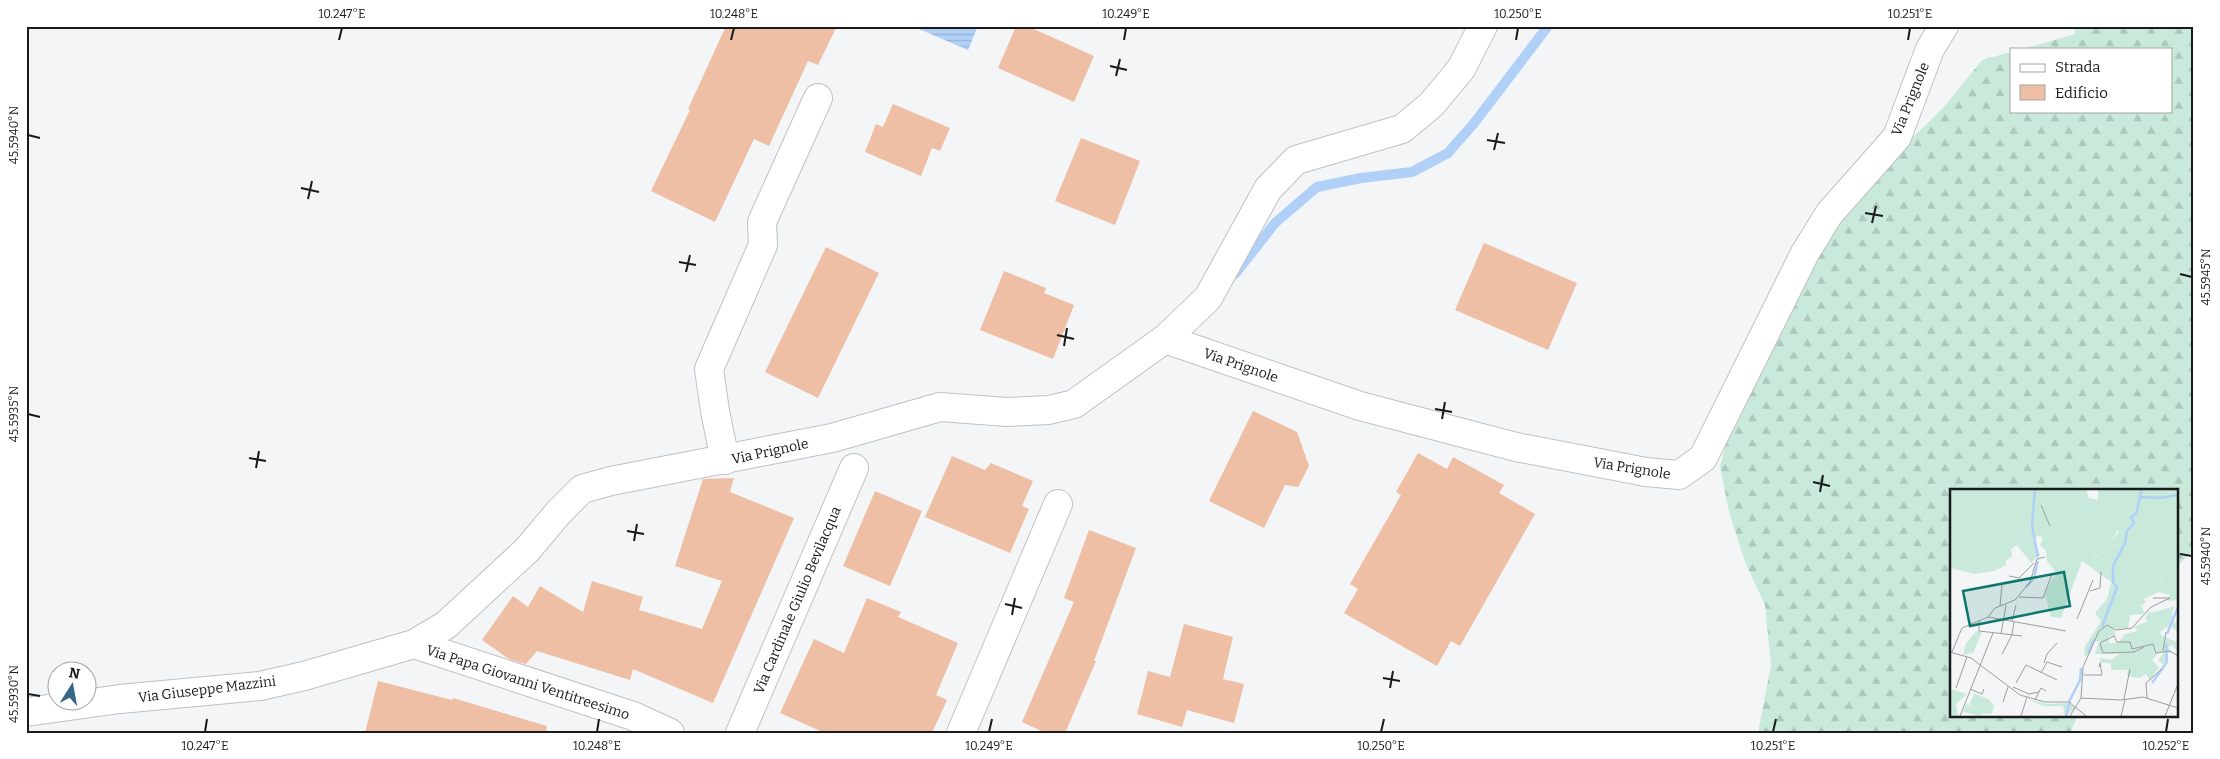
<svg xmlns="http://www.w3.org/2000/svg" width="2220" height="759" viewBox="0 0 2220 759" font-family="Bitter,serif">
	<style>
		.forest { fill: url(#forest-firs) }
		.water { fill: url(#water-rules) }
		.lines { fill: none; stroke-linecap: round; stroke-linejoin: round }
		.stream { stroke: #b1d0f8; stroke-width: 10 }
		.building { fill: #eebfa4 }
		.minor-casing { stroke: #c0c1c3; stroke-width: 30 }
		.minor { stroke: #fff; stroke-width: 28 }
		.ticks { fill: none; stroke: #191a1b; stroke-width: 2 }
		.labels { text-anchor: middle; stroke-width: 4; stroke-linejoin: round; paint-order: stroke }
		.street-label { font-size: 14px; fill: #191a1b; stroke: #fff }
		.inset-river { fill: none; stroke: #b1d0f8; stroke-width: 2.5 }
		.inset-road { fill: none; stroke: #9c9d9f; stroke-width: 1 }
		.view { fill: #0f766e; fill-opacity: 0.15; stroke: #0f766e; stroke-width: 2.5 }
		.inset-edge { fill: none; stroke: #191a1b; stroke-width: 2.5 }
		.neatline { fill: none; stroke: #191a1b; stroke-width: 2 }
		.ticks-label { font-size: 12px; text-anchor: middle; fill: #191a1b }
	</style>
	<defs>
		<pattern id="forest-firs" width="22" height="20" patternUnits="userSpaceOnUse" patternTransform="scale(1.25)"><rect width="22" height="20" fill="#c9eada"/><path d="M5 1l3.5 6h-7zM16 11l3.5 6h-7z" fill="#acc8ba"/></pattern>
		<pattern id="water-rules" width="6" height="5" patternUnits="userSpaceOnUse" patternTransform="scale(1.25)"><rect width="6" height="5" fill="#b1d0f8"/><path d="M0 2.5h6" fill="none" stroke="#98b2d4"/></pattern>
	</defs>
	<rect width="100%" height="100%" fill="#f3f5f7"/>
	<polygon class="forest" points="2074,26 2194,26 2194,550 2176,567 2176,490 1951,490 1951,715 2078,715 2070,733 1758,733 1771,665 1765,605 1745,562 1729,512 1720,466 1732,422 1829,228 1881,168 1944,107 1982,60 2011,52 2011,111 2171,111 2171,49 2023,49 2075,34"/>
	<polygon class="water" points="912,26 978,26 968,50"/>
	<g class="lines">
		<polyline class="stream" points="1235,274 1275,223 1317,187 1361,178 1412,172 1448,153 1475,122 1548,26"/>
	</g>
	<g class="building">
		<polygon points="726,26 837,26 818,65 808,61 769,146 754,139 715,222 651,191 690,110 688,109"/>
		<polygon points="1016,26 1027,26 1094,56 1074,102 998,68"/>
		<polygon points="893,104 950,128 940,151 932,148 921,176 865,152 876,124 883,127"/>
		<polygon points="1081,138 1140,161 1115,225 1055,201"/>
		<polygon points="1484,243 1577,283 1548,350 1455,310"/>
		<polygon points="826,247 879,273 818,398 765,372"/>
		<polygon points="1004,271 1046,288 1044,293 1074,305 1053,359 980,330"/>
		<polygon points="1253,411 1297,432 1309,466 1298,487 1285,485 1264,528 1209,501"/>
		<polygon points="1418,453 1447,469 1453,457 1504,485 1499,493 1535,514 1460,646 1451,641 1437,666 1344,613 1358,589 1350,584 1401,495 1396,492"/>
		<polygon points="952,456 985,470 991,463 1033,481 1022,506 1029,509 1010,553 925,517"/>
		<polygon points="734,478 730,492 794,518 713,703 633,669 630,680 537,651 526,664 509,659 482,640 513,596 528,607 540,586 583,612 592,581 643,597 639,610 702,629 722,581 675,566 703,479"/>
		<polygon points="875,491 922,511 890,586 843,566"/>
		<polygon points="1089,530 1136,548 1094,661 1096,661 1065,733 1046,733 1022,722 1074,602 1064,598"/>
		<polygon points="867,598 901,612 898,617 958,643 936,695 947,700 932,733 825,733 780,713 814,639 844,653"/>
		<polygon points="1184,624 1233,637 1223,679 1244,684 1234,723 1187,710 1182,727 1137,714 1148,671 1170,677"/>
		<polygon points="378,681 452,700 453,698 547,726 546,733 365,733"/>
	</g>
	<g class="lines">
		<defs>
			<g id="minor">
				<polyline points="1165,339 1360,406 1516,447 1646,472 1679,475 1703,458 1805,253 1829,214 1897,137 1930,49 1944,26"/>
				<polyline points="725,460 715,411 709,369 763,245 762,222 818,98"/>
				<polyline points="414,644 633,716 670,733"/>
				<polyline points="26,712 120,699 260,686 304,676 414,644 446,625 527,550 559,512 582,489 611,481 832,438 940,407 1007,412 1049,410 1074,404 1165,339 1208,298 1268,189 1296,160 1402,129 1431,105 1461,69 1483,26"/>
				<polyline points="740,733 854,468"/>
				<polyline points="961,733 1058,504"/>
			</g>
		</defs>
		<use href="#minor" class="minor-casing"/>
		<use href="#minor" class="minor"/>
	</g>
	<path class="ticks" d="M339,40L342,28M731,40L734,28M1124,40L1126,28M1516,40L1518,28M1908,40L1910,28M1110,66L1127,70M1116,76L1120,59M28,135L40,138M1487,140L1505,143M1494,150L1498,133M301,188L319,192M308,199L312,181M1865,213L1883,216M1872,223L1876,206M679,262L696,265M686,272L690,255M2180,274L2192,277M1057,335L1074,339M1064,346L1067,328M1435,409L1452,412M28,414L40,417M1442,419L1445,402M249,458L266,461M256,468L259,451M1813,482L1830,486M1820,492L1823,475M627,531L644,534M634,541L637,524M2180,554L2192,556M1005,604L1022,608M1012,615L1015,598M1383,678L1400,681M1390,688L1393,671M28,694L40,696M205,732L207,719M597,732L599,719M989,732L992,719M1381,732L1384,719M1773,732L1776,719M2166,732L2168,719"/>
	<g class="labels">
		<g class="street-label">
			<text transform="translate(1910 99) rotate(-68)" y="5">Via Prignole</text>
			<text transform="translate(1241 365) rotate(19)" y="5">Via Prignole</text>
			<text transform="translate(770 451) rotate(-12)" y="5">Via Prignole</text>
			<text transform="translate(1632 468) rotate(9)" y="5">Via Prignole</text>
			<text transform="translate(797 600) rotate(-67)" y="5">Via Cardinale Giulio Bevilacqua</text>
			<text transform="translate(528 682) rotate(18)" y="5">Via Papa Giovanni Ventitreesimo</text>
			<text transform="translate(207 689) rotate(-7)" y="5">Via Giuseppe Mazzini</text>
		</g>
	</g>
	<g transform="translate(1950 489)">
		<rect width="228" height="228" fill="#f3f5f7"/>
		<path d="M171,39L168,55L161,56L141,71L142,66L155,55H160ZM211,81L212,98L206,101L199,93L204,84ZM167,103L182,106L189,112L194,110L196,113L191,117L195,125L180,126L178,139L166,140L163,137ZM225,117L222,125L224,135L227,132V142L220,136L210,143L211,146L227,153V161L221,156L218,158L222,164H218L215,177L208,171L214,163H207L203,155L206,163H209L202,171L209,179L200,191L196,185L189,189L177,187L178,181H161V174H150V169L162,171L169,165H145L148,154H168L175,145L188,142L184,138L198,132L195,129L199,122L201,124ZM27,142L32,143L23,164L13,166L16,154ZM24,204L40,211L44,217L42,224L32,225L34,218L19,216Z" fill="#c9eada"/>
		<path d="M0,0H136L139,9L148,11V0H227V111L217,112L220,106L209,103L189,112L182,106L168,103L163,137L166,147H159V154L143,152L137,167H134L135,157L151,132L145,124L157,110L161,93L132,72L111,129L101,128L95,106L100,93L107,85L97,72L96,61L90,57L93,48L87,47L85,53L90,66L81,74L67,56L61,60L62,68L56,71V76L44,82L24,85L1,79ZM168,40V55L161,56L142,71V66L155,55H160ZM211,81L212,98L206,101L200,93L204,84ZM77,210L97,215L119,214L126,219L115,227L113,217H93Z" fill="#c9eada" fill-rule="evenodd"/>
		<path d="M23,214L34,218L31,227L13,223L16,215L22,218Z" fill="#c9eada"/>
		<path d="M0,200L17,205L6,215L8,227H0Z" fill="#c9eada"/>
		<path class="inset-river" d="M85,0L82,37L88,68M191,8L209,9L228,6M76,98L84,89L88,72M152,138L167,98L163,94V77L175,54L177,42L184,34L181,28L186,25L192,0M217,145L228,118M138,164L144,150M202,194L217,173L216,154M116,227L120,211L130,191L131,179"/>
		<path class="inset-road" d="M91,16L100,37M59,87L69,89L84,74M140,102L150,99L151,83M69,108L93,109L102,85M203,109H220M50,117L52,96M38,128L116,142M127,130L143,91M29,132V142L72,147M62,132L66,116M12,139L38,128L45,119L65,111L80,93L87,70L95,68M51,145L56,116M194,158L184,163L153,164L150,154L164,147L167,153H180L182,160L203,155L206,164L220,162L228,167M213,162L216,143M0,163L21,169L70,206L95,213H119L136,227M2,163L12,139M52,165L62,146L64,133M94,174L97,165L107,154M91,184L97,173L112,178M134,186H152L150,174L149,178M66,194L76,176L107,191M63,198L79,205L89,203M6,199L17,168M20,200L32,205L34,200M131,209L171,211L193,208L228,219M197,209L196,194L212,180M174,210L180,180M85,211L91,199L96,202M53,213L58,198M10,227L43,144M71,227L77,208M120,227L131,209L133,178L149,142L157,136L166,141L182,139L201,118L220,109M171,227L175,211M215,227L228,195"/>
		<path class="view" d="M114,83L120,117L20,137L13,102Z"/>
		<rect width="228" height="228" class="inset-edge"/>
	</g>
	<rect width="2220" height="759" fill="none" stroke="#ffffff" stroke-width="55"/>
	<rect x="2010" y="48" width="162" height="65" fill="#ffffff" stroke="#a3a3a4"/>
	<rect x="2020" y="64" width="25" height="8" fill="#ffffff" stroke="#a3a3a4"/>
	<text x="2055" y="72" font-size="15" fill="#191a1b">Strada</text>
	<rect x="2020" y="85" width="25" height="15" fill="#eebfa4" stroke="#a3a3a4"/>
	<text x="2055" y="98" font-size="15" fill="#191a1b">Edificio</text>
	<g transform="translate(72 686) rotate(11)"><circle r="24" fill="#ffffff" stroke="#a3a3a4"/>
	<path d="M0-4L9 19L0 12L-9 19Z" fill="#356885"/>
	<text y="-8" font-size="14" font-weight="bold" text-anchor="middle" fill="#191a1b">N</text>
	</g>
	<rect x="28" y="28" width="2164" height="704" class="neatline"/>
	<g class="ticks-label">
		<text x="342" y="18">10.247°E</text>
		<text x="734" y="18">10.248°E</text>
		<text x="1126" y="18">10.249°E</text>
		<text x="1518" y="18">10.250°E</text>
		<text x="1910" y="18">10.251°E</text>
		<text transform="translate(14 135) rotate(-90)" y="4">45.5940°N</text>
		<text transform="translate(2206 277) rotate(-90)" y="4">45.5945°N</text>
		<text transform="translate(14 414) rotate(-90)" y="4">45.5935°N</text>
		<text transform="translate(2206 556) rotate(-90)" y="4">45.5940°N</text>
		<text transform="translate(14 694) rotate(-90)" y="4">45.5930°N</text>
		<text x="205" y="750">10.247°E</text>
		<text x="597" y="750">10.248°E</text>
		<text x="989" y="750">10.249°E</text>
		<text x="1381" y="750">10.250°E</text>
		<text x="1773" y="750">10.251°E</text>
		<text x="2166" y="750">10.252°E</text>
	</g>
</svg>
